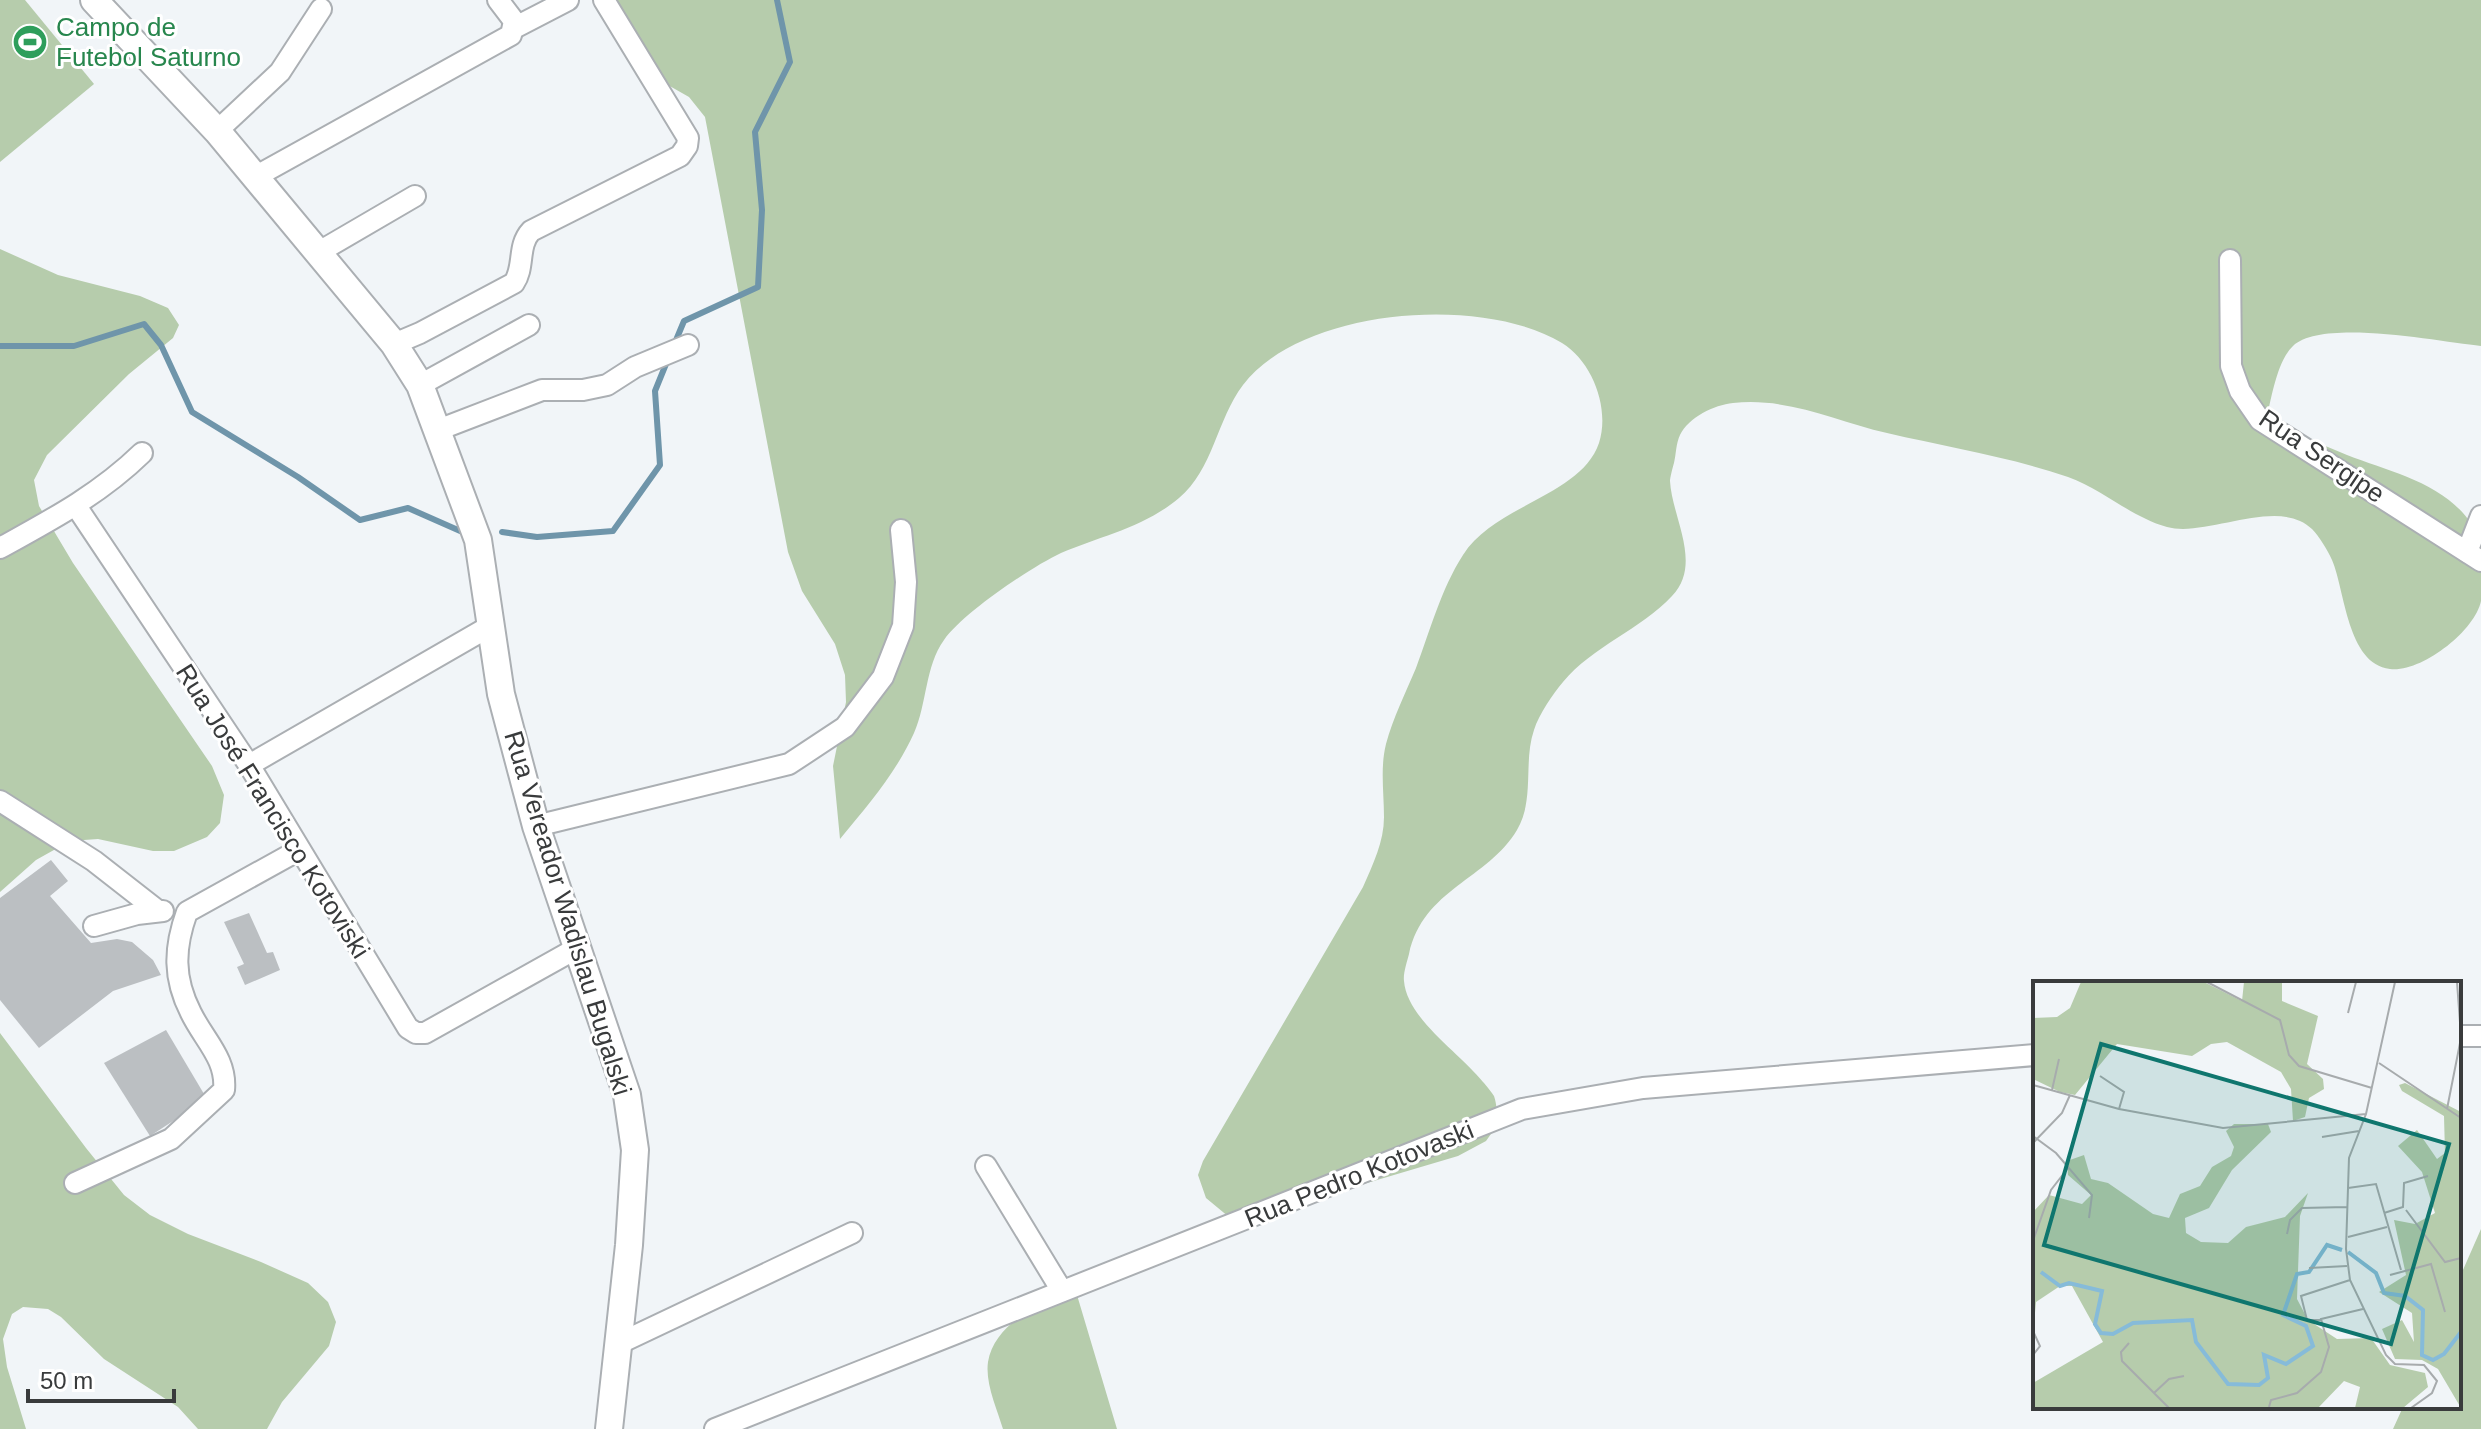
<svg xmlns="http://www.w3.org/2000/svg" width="2481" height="1429" viewBox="0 0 2481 1429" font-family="Helvetica,sans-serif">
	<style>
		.green { fill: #b6ccac }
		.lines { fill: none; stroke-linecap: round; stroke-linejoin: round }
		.stream { stroke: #6f95aa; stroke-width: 6 }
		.building { fill: #bbbfc2 }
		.minor-casing { stroke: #abafb3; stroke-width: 24 }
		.major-casing { stroke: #abafb3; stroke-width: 30 }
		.minor { stroke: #fff; stroke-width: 20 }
		.major { stroke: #fff; stroke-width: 26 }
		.labels { text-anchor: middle; stroke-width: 6; stroke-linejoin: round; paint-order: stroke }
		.leisure-label { font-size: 26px; fill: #27864d; stroke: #fff; text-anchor: start }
		.street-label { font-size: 26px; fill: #393b3c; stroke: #fff }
		.inset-river { fill: none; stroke: #86bbd9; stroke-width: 4 }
		.inset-road { fill: none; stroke: #a7abad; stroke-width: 2 }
		.view { fill: #0f766e; fill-opacity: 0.15; stroke: #0f766e; stroke-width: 4 }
		.inset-edge { fill: none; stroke: #393b3c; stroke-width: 4 }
	</style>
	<rect width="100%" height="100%" fill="#f1f5f8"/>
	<g class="green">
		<polygon points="0,0 25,0 94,84 0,162"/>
		<path d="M599,0H2481V346C2439,342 2323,318 2293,346C2277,361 2271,400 2266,421C2293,432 2320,444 2347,455C2396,474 2463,487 2481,545C2481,562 2481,584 2481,601C2475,631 2421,673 2390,669C2347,664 2345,590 2332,560C2328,551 2319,536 2312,529C2278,496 2207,538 2167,527C2131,517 2104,490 2068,477C2010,457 1947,447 1887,433C1836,421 1788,397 1733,403C1714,405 1689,417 1680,435C1676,443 1676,455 1674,463C1673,466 1670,478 1670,481C1672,518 1703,564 1672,596C1640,630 1593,646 1563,682C1553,694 1539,714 1534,730C1523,762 1535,799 1517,830C1488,879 1423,889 1409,954C1407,962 1403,973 1404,981C1407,1019 1460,1053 1483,1082C1485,1084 1493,1094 1494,1096C1497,1104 1497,1116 1498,1124L1486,1141L1458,1156L1235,1222L1206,1198L1198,1175L1203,1161L1363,887C1373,864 1384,842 1384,817C1384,793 1380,768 1386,744C1393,718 1406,692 1416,668C1430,631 1441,589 1463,555C1494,505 1581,496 1599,443C1610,409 1593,362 1562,343C1482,294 1301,308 1243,385C1217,419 1213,470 1179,498C1145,527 1101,536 1061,553C1031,567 963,613 944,640C925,666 927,704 914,733C896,773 868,805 840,839L833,766L846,702L845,675L835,644L802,591L788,552L705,117L689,97L638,68Z"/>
		<polygon points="0,249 58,275 140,296 168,308 179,325 173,338 129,374 47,455 34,480 39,506 73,563 212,766 224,795 220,823 207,837 174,851 153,851 98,839 70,841 36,860 0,892"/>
		<polygon points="0,1033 86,1148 124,1195 150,1215 188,1234 261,1262 308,1283 328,1302 336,1322 329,1346 282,1402 267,1429 198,1429 178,1407 104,1359 61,1317 48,1309 23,1307 12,1314 3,1339 7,1367 26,1429 0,1429"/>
		<polygon points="2481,1229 2481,1429 2393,1429 2403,1407 2459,1407 2459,1279"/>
		<path d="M1074,1285L1117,1429H1003C997,1409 985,1383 988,1362C994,1323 1043,1302 1074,1285Z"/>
	</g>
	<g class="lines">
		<g class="stream">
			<polyline points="674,345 684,321 758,287 762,210 755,132 790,62 777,0"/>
			<polyline points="0,346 74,346 144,324 161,345 192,412 298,477 360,520 408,508 467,534"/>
			<polyline points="502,532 537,537 613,531 660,465 655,391 668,359"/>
		</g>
	</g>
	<g class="building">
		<polygon points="51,860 68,881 50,896 91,943 117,939 132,942 153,960 161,975 113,991 39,1048 0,1000 0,898"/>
		<polygon points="249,913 267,953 273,952 280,970 245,985 237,967 244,964 224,922"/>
		<polygon points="166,1030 207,1099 150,1136 104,1063"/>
	</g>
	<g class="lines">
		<defs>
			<g id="minor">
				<polyline points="514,28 568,0"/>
				<polyline points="217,131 280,72 321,9"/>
				<polyline points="255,177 511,35 514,21 498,0"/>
				<polyline points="319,252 415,196"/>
				<polyline points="2230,260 2231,366 2240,391 2260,420 2481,561"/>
				<path d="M394,344L420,333L514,283C525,267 517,246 531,231L680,156L687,146L688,138L604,0"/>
				<polyline points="420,385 529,325"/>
				<polyline points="438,430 542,390 583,390 607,385 635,367 688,345"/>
				<polyline points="76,506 249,765 408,1028 416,1033 425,1033 579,947"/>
				<path d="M0,548C51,520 100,494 142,453"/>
				<polyline points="2467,552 2481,516"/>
				<polyline points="249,765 492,625"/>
				<polyline points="0,801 94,861 158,911"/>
				<polyline points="536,826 789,764 845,727 883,677 903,626 906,582 901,530"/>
				<polyline points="94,926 137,914 163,911"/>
				<polyline points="2459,1036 2481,1036"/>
				<polyline points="986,1166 1062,1291"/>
				<path d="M75,1183L171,1139L224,1090C227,1059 204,1040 191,1013C173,978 174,948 187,912L299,850"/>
				<polyline points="620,1343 852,1233"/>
				<polyline points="715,1429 1522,1109 1643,1088 2035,1055"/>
			</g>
			<polyline id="major" points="94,0 217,131 394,344 420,385 478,540 501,694 536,826 627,1095 635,1150 629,1245 609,1429"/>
		</defs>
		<use href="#minor" class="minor-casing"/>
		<use href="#major" class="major-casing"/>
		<use href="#minor" class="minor"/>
		<use href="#major" class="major"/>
	</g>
	<defs>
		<symbol id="stadium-disc" viewBox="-11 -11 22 22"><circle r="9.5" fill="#2e9e5b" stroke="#fff"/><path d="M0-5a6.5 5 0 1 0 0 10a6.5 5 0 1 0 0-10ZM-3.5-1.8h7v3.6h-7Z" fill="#fff"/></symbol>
	</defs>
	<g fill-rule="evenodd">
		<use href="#stadium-disc" x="10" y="22" width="40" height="40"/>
	</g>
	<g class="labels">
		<g class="leisure-label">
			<text x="56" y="36">Campo de<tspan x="56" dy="30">Futebol Saturno</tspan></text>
		</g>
		<g class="street-label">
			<text transform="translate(2322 456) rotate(34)" y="9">Rua Sergipe</text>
			<text transform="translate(273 811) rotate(58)" y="9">Rua José Francisco Kotoviski</text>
			<text transform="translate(568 913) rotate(73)" y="9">Rua Vereador Wadislau Bugalski</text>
			<text transform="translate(1359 1174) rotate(-22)" y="9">Rua Pedro Kotovaski</text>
		</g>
	</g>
	<g transform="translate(2033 981)">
		<rect width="428" height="428" fill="#f1f5f8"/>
		<path d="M48,1H171L209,20L211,1H249V20L285,35L274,83L290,98L291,108L276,117L272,136L260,140L258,108L248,91L194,61L178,63L159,75L84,63L42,114L27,111L0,98V37L24,36L37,27ZM372,102L428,131V427L405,388L389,379L362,378L349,348L369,339L381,361L379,332L346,311L373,294L361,239L382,243L402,232L389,191L365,165L384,149L404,178L412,172L411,135L369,110L366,104ZM201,143H235L238,151L199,189L176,227L152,237L153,252L168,261L195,262L213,246L252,236L275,212L267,235L264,318L275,339L304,358L338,357L357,384L392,392L395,406L370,427H322L327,406L311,400L285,427H0V402L70,361L39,305H27L3,321L0,353V231L16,214L49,223L58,214L35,194L34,180L51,174L58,198L75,202L120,233L136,237L147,213L167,205L179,186L198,175L201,166L193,150Z" fill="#b6ccac"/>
		<path class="inset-river" d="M315,271L343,292L351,312L372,315L390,329L389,374L400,379L411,373L428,351M8,291L27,305L36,302L69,310L62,343L68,352L80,353L100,342L159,339L163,361L195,403L226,404L235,397L231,374L253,383L280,365L273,345L250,334L264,293L276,291L294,264L309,269"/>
		<path class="inset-road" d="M174,1L247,39L256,74L266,85L339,107M362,1L333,133L316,177L313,268L317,299L353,374L362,383L391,384L404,400L399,412L378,427M424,1L428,55M315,32L323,1M346,82L428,137M67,95L91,111L86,128M0,104L86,128L190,147L333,133M19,109L26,78M414,128L428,57M0,155L23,172L59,214L56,237M289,156L326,150M0,162L29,132L37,114M315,207L343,203L368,289M373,229L412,281L428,277M351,232L370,226L371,202L395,195M254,253L257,239L269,227L314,226M315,256L354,246M1,257L18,209L35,187M276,287L314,285M357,294L398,283L412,331M288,339H274L268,315L317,299M0,350L7,365L0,374M96,362L88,371L89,380L136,427M121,412L136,398L151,395M236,426L238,419L264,412L288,391L296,366L288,338L330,328"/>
		<path class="view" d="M68,63L416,163L358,363L11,264Z"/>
		<rect width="428" height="428" class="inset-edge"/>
	</g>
	<path d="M28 1389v12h146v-12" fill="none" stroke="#393b3c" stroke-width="4"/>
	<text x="40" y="1389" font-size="24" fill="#393b3c" stroke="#ffffff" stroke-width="6" paint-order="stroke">50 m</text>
</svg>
